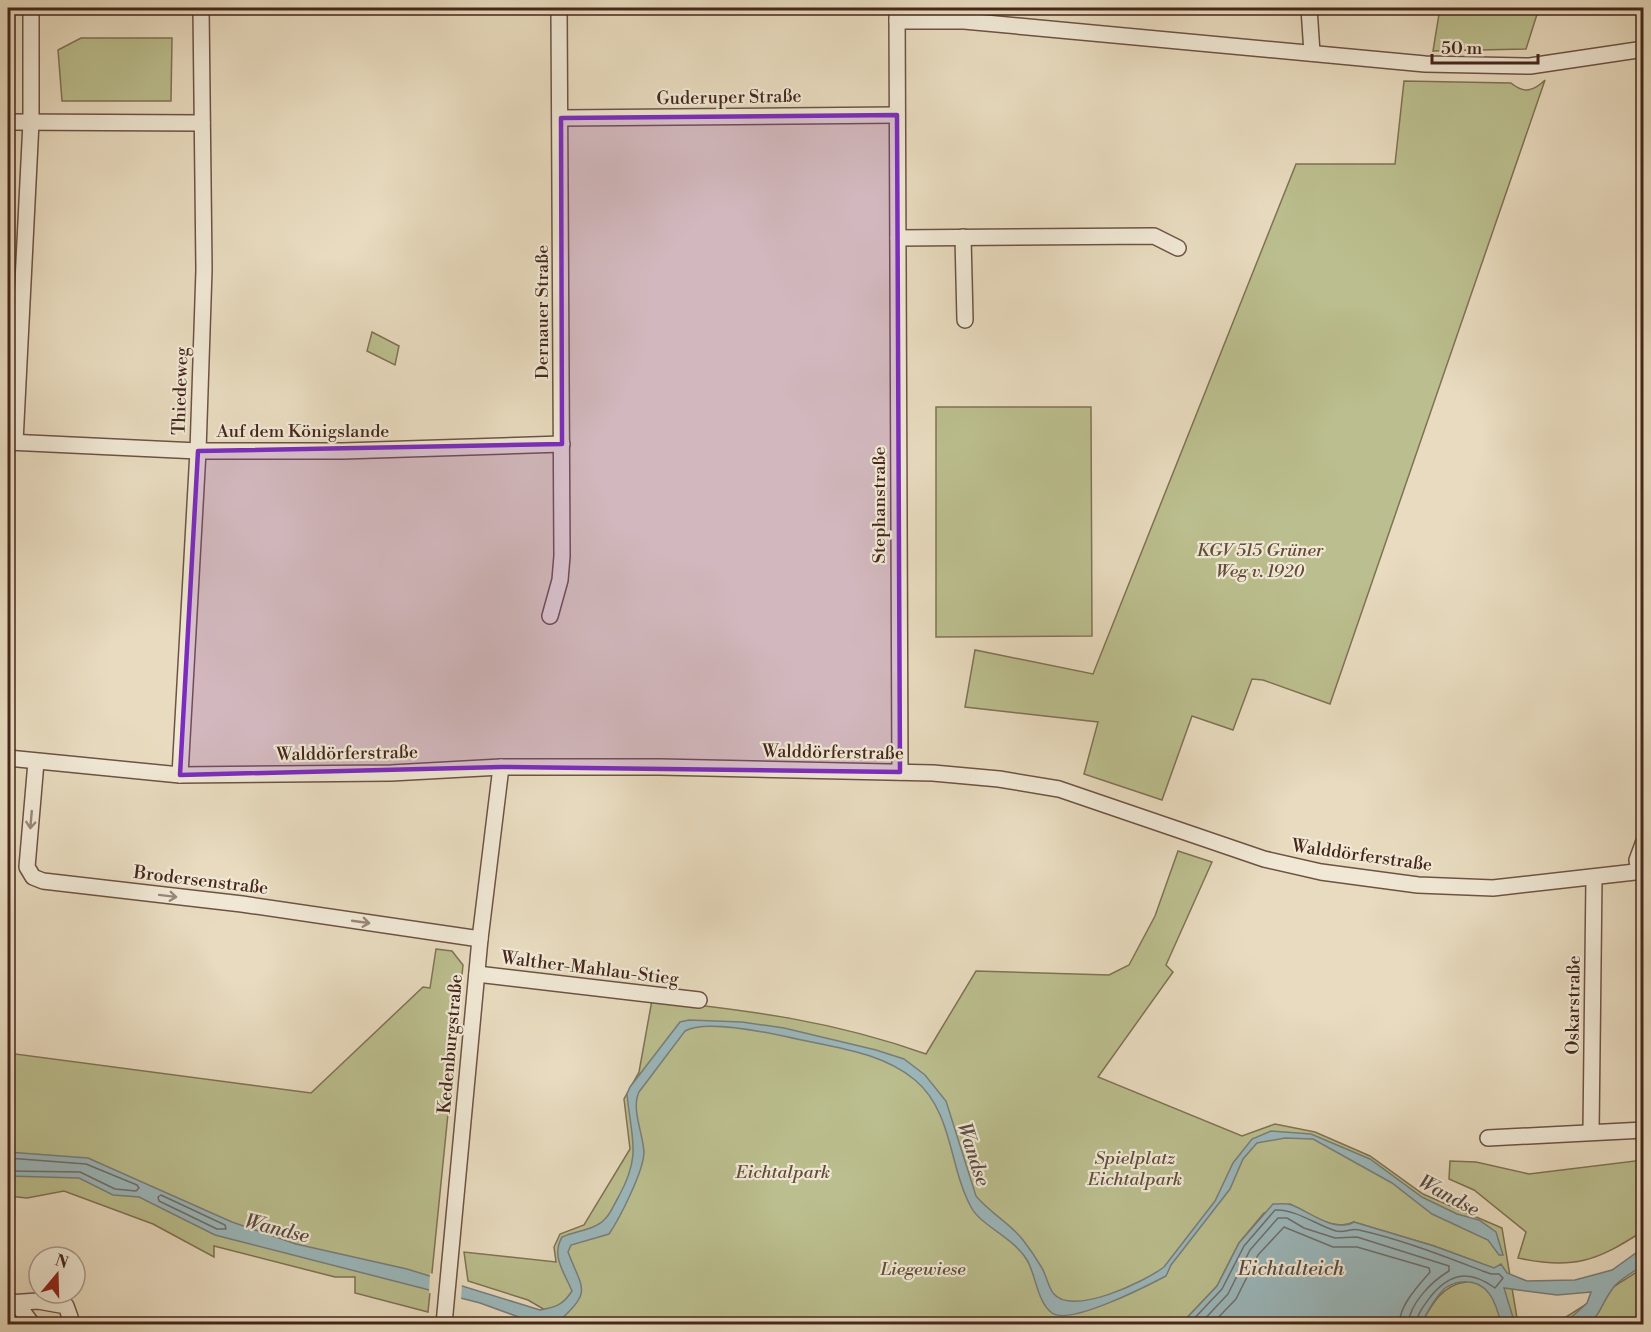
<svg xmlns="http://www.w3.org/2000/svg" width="1651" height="1332" viewBox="0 0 1651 1332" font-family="'Libre Bodoni',serif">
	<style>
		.green { fill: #bbbe8e; stroke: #807254; stroke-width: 1.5 }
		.water { fill: #9bb8bc; stroke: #797e7c; stroke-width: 1.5 }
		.pier { fill: #e8dbbf }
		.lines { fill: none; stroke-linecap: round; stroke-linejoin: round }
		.shore { stroke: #706f6c; stroke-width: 1.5 }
		.minor-casing { stroke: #6e5344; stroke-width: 18 }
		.minor { stroke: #f0e8d5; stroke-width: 15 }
		.oneway { stroke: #9a8778 }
		.marked { fill: #7b2cbf; fill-opacity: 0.2; stroke: #7b2cbf; stroke-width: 4.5; stroke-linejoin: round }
		.labels { text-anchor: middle; stroke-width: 4.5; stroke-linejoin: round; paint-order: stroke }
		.street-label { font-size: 18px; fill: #45261b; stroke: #f0e8d5 }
		.park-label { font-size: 18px; font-style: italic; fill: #624c38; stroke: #f0e8d5 }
		.water-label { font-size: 20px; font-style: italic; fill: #5a4a43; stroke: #f0e8d5 }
	</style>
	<rect width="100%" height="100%" fill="#e8dbbf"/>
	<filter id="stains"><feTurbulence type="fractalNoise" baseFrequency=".00333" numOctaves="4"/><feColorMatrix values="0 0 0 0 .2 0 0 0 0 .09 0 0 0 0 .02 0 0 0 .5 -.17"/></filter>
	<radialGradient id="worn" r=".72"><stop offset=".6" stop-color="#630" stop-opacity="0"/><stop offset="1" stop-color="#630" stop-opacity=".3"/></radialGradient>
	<g class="green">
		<polygon points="1440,8 1539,8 1526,49 1433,51"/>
		<polygon points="81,38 172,38 171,101 62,101 58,50"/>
		<path d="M1545,80L1330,704L1263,680L1252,679L1233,730L1192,716L1162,800L1084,774L1098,722L965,707L975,650L1093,674L1296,164H1395L1404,81L1511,83C1524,94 1534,91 1545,80Z"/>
		<polygon points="372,332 399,346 395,365 367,351"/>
		<polygon points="936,407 1091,407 1092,636 936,637"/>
		<path d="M1178,851L1212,862L1166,965L1173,972L1098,1077L1242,1136L1275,1124L1315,1132L1370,1156L1423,1194L1502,1228L1518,1324H1421C1432,1304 1442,1285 1466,1282L1480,1263L1434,1246L1354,1222C1335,1232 1307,1214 1290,1204L1264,1213L1239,1243L1217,1286L1181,1324H569L528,1300L468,1281L464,1252L556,1262L554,1247L560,1234L584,1225L630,1149L624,1099L639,1072L652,1000C748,1010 834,1021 926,1054L976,971L1109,975L1129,965L1155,916Z"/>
		<polygon points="436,949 452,951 463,965 428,1312 355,1293 355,1277 335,1277 214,1246 214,1257 153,1224 64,1191 27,1198 8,1196 8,1053 311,1093 423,987 430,988"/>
		<path d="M1643,1160V1231C1597,1261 1573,1270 1518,1258L1526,1232L1474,1190L1449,1179L1450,1161L1476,1162L1529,1174Z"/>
		<polygon points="1643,1268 1643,1324 1555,1324"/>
	</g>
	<g class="water">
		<path d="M689,1020L742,1022L784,1028L876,1050L904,1059L925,1075L946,1101L976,1196C990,1213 1010,1223 1023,1240C1030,1249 1036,1258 1042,1268C1046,1275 1048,1286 1053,1293C1072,1317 1144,1282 1164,1267L1215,1201L1233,1163L1252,1139L1271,1131L1311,1134L1370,1159L1422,1197L1457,1214L1479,1220L1496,1232L1503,1255H1499L1488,1240L1432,1214L1392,1183L1313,1139L1285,1138L1257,1143L1243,1159L1230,1189L1171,1265L1166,1276C1147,1286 1069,1326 1052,1313C1037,1302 1036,1275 1027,1260C1014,1238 980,1225 971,1207C949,1167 953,1112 915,1080C880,1051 831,1047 788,1037C765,1032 705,1019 685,1031L639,1092C631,1109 643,1133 644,1152C644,1170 620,1218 609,1234L571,1245L568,1252C582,1289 593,1291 559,1321L563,1324H538L480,1303L215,1235L139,1197L113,1195L79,1178L8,1176V1152L88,1158L232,1222L296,1244L407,1269L540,1310C556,1307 563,1305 572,1291C564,1272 551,1256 562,1237C575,1231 594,1230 604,1220C611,1214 614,1204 619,1196C642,1154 631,1139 627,1094L630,1087L680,1022Z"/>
		<path d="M1273,1204C1279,1204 1286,1203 1292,1205C1310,1212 1334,1233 1354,1222L1434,1246L1494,1268L1501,1264L1507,1273L1527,1281L1575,1280L1612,1270L1643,1248V1265C1634,1272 1619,1279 1613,1288C1594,1314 1603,1325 1564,1324L1587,1303L1591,1292L1557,1295L1504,1288L1515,1324H1501C1496,1302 1488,1279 1461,1282C1455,1283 1449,1285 1444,1289C1434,1299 1427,1312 1421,1324H1181L1217,1286L1239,1243Z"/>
	</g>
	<polygon class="pier" points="430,1273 462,1282 461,1301 429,1293"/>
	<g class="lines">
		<g class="shore">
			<polyline points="8,1158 86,1164 137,1185 139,1188 136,1191 115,1189 80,1172 8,1171"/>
			<polygon points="161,1195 225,1225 226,1229 217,1229 159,1201 158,1197"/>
			<path d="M1189,1324L1222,1289L1244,1246L1275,1210C1296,1209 1316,1225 1336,1231C1345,1233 1351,1228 1359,1230C1404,1240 1448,1258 1491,1274H1499L1503,1278L1495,1288C1470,1270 1451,1272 1431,1296C1425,1304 1417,1314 1416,1324"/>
			<path d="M1200,1324L1228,1294L1250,1250L1278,1218H1287L1304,1228L1335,1238L1357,1237L1449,1266V1271C1432,1281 1410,1303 1408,1324"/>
			<path d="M1212,1324L1236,1299L1258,1255L1284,1227L1333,1247H1357L1429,1268L1430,1272C1417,1287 1400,1305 1399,1324"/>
		</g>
		<defs>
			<g id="minor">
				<polyline points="897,8 900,772"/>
				<polyline points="1309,8 1312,53"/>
				<polyline points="897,21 964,21 1425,64 1530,66 1644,49"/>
				<polyline points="561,118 897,115"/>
				<polyline points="8,122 202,123"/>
				<polyline points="963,237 965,320"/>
				<polyline points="898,238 1154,236 1178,248"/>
				<polyline points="8,442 198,451 343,451 562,444"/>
				<polyline points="15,442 31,122 31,8"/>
				<polyline points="550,616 560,580 562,556 559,8"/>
				<polyline points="8,758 180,775 391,773 501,767 660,767 933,773 999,779 1059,789 1264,859 1321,872 1418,885 1493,888 1644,871"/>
				<polyline points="36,762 27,867 33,877 43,881 242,904 480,939"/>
				<polyline points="180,775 198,451 204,270 201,8"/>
				<polyline points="1639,872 1637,860 1644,841"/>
				<polyline points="477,974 699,1000"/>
				<polyline points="1591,1132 1594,878"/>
				<polyline points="1488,1138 1644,1130"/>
				<polyline points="8,1303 38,1301 66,1306 70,1317 69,1324"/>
				<polyline points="17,1304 32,1324"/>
				<polyline points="444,1324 480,939 501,767"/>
			</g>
		</defs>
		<use href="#minor" class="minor-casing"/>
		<use href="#minor" class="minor"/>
	</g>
	<defs><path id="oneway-shaft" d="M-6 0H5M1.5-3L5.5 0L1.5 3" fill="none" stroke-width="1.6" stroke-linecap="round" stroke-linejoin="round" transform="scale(1.5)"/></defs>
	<g class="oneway">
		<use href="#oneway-shaft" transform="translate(31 820) rotate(95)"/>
		<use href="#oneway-shaft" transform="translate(168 896) rotate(7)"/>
		<use href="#oneway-shaft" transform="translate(361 922) rotate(8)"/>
	</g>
	<path class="marked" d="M897,115L900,772L501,767L180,775L198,451L562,444L561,118Z"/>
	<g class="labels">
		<g class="street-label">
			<text transform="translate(729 97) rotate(-1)" y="6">Guderuper Straße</text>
			<text transform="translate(542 312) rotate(-90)" y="6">Dernauer Straße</text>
			<text transform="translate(180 391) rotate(-88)" y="6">Thiedeweg</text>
			<text x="303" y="437">Auf dem Königslande</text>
			<text transform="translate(879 505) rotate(-90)" y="6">Stephanstraße</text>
			<text transform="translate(833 752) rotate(1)" y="6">Walddörferstraße</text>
			<text transform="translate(347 753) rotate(-1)" y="6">Walddörferstraße</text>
			<text transform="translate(1362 855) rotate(8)" y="6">Walddörferstraße</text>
			<text transform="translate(201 880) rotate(7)" y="6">Brodersenstraße</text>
			<text transform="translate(590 968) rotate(7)" y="6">Walther-Mahlau-Stieg</text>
			<text transform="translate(1573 1005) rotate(-89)" y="6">Oskarstraße</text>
			<text transform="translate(450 1044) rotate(-85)" y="6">Kedenburgstraße</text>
		</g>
		<g class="park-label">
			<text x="1260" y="556">KGV 515 Grüner<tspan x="1260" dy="21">Weg v. 1920</tspan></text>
			<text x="1135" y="1164">Spielplatz<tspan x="1135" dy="21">Eichtalpark</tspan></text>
			<text x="783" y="1178">Eichtalpark</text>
			<text x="923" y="1275">Liegewiese</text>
		</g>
		<g class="water-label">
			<text transform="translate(974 1154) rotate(72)" y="7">Wandse</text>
			<text transform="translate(1449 1195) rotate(28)" y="7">Wandse</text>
			<text transform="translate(277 1228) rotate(14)" y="7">Wandse</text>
			<text x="1291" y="1275">Eichtalteich</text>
		</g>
	</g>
	<rect width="1651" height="1332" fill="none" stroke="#e8dbbf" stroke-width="30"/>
	<rect x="9" y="9" width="1633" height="1314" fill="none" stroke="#45261b" stroke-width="3"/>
	<rect x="15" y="15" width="1621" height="1302" fill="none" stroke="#45261b" stroke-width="1.5"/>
	<g transform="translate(57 1275) rotate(19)"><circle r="28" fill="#f0e8d5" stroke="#ac9a8b" stroke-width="1.5"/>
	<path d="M0-4.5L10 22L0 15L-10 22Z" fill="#8f2418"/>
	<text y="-9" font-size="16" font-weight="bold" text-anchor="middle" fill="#45261b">N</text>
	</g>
	<path d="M1432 54v9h106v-9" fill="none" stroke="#45261b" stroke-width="3"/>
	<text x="1441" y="54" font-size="18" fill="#45261b" stroke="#f0e8d5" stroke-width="4.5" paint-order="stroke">50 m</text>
	<rect width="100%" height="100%" filter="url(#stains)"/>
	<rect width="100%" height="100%" fill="url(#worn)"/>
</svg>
